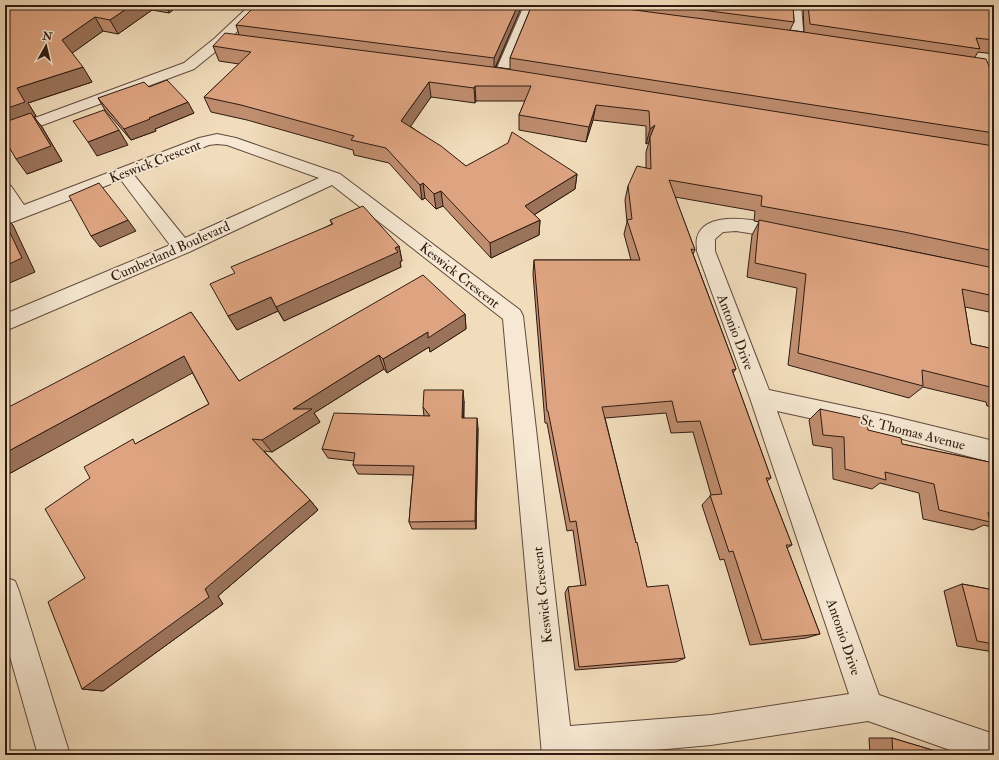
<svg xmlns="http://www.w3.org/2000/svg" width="999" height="760" viewBox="0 0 999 760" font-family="'IM FELL Double Pica',serif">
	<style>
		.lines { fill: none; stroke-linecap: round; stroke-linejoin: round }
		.minor-casing { stroke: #604a3c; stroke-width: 2 }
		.minor { fill: #f6e8d3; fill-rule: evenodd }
		.wall { fill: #bf8d6f; stroke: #2f1a11; fill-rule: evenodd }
		.shaded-wall { fill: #9b735a; stroke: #2f1a11 }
		.building { fill: #dea481; stroke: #2f1a11 }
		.labels { text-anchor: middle; stroke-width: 4; stroke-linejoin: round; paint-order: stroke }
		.street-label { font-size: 14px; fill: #2f1a11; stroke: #f6e8d3 }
	</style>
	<rect width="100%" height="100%" fill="#f1dcbb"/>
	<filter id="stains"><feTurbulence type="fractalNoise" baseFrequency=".005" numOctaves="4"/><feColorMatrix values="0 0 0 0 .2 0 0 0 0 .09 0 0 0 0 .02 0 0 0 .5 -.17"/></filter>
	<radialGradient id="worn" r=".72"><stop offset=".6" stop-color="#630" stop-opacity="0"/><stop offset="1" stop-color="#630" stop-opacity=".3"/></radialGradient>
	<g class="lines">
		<defs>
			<g id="minor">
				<polygon points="250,5 263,5 225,44 194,69 5,139 5,129 184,63 215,38"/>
				<polygon points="521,5 553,5 565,7 567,10 565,13 561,14 534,10 507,77 505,80 500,81 495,80 493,77 523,8"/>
				<polygon points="789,5 801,5 804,41 802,44 792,44 790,41"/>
				<path d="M217,134L236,138L340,174L520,310L523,316L570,726L711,715L849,694L750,398L697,251C697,247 696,242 697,238C705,206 770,222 791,229L794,233L791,237L785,239L736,231L723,232L715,239V251L769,390L887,415L994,441V463L887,435L777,411L879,695L994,734V755H964L868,721L711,745L600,755H542L503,319L332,185L189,252L5,331V314L170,245L121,180L5,225V212L10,210L5,203V184L11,186L24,205L199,138ZM217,144L227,145L319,178L185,238L134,175L209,145Z"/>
				<polygon points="5,577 15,581 19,591 70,755 38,755 5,639"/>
			</g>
		</defs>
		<use href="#minor" class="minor-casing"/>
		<use href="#minor" class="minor"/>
	</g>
	<g class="wall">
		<polygon points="5,5 179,5 169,13 152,10 118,34 103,31 72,53 92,82 28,103 36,116 34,117 42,127 62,161 27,174"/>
		<path d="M532,5H793L794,22L790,30L804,32L803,5H994V54L978,52L975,57L994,78V313L965,307L971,344L994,349V407L987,406L986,402L923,387L909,398L788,365L797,288L747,277L752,235L759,222L754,221L755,211L675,197L695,250L693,254L736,369L733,373L771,478L767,481L792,545L787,548L820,634L806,638L750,645L724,559L720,560L702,505L711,495L693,432L671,433L666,413L605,418L647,587L685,658L676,662L575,670L565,593L568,587L581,586L573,530L567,531L547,423H545L533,274L534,260H631L624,234L627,222L625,200L628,186L646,168V152L649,142L646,144V126L593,120L586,142L519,130V115L525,101H476L475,103L431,97L410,126L466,166L577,174L575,189L534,215L540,220L539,235L491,258L443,206L436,209L425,198L422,200L389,163L354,155L353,150L247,120L211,112L204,97L239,64L219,61L213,46L239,35L236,25L521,8L496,67L510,69V58ZM845,238L892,247L973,264Z"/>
		<polygon points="98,98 194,113 155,129 156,131 131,140 105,110"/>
		<polygon points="330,220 399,246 402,261 400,262 401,267 284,321 278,311 237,330 228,316 235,273 332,224"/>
		<polygon points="191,312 239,381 465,314 466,329 430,352 429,347 387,373 384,369 314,413 320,422 272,452 264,451 310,500 318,510 218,596 223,604 103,691 82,689 85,578 90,478 137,443 209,404 192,372 7,475"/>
		<polygon points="464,401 464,418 478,428 476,529 412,529 409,522 413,475 358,474 353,465 354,461 328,458 322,449 424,416 423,407"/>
		<polygon points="820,409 868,430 902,444 994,463 994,528 984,525 973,530 923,519 919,493 880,483 872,489 833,479 832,448 813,445 809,420"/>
		<polygon points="962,584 994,590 994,652 957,646 944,591"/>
		<polygon points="869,738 892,738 949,755 870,755"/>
	</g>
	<g class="shaded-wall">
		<polygon points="132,5 149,5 152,10 118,34 110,20"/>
		<polygon points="166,5 179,5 169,13"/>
		<polygon points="518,5 521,5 521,8 494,70 494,58"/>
		<polygon points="95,17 103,31 71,54 62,40"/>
		<polygon points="83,67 92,82 28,103 36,116 34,117 42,127 62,161 27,174 16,159 5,127 5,109 17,88"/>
		<polygon points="429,82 431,97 404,136 401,121"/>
		<polygon points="475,86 476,101 475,103 474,88"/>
		<polygon points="188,102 194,113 155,129 156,131 131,140 124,129 149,118"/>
		<polygon points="596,105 593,120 586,142 589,127"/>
		<polygon points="655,125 650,137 649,142 646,144 650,129"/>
		<polygon points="119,130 128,145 97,156 88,142"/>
		<polygon points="577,174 575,189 524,221 525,206"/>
		<polygon points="423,183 425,198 422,200 420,185"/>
		<polygon points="441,191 443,206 436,209 434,194"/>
		<polygon points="5,217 13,225 35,272 5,285"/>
		<polygon points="128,220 136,231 100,247 91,236"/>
		<polygon points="540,220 539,235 491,258 490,243"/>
		<polygon points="399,246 402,261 400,262 401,267 284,321 276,307"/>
		<polygon points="271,297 278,311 237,330 228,316"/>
		<polygon points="465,314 466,329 430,352 429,347 387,373 383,359 428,332"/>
		<polygon points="379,355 384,369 314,413 320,422 272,452 262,440 293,409"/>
		<polygon points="184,356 196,371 7,475 5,474 5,453"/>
		<polygon points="463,390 464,401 463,428 462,418"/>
		<polygon points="477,418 478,428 476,529 475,521"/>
		<polygon points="310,500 318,510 218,596 223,604 103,691 82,689"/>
	</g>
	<g class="building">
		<polygon points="5,5 132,5 110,20 95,17 62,40 83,67 17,88 25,102 5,109"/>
		<polygon points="256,5 518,5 494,58 236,25"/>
		<polygon points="532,5 596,5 803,32 986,59 994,78 994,133 510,58"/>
		<polygon points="664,5 793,5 794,22"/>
		<polygon points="808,5 994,5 994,40 976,38 980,49 810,24"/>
		<polygon points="225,33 500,68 994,146 994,251 904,232 761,206 762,196 669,180 695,250 691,249 736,369 732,370 771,478 766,478 792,545 786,545 820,634 762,640 733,551 729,552 710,495 722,494 700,421 677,422 672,401 602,407 636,543 637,542 647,587 668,585 685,658 579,667 568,587 586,585 576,521 570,522 548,411 547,411 534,260 640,260 627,220 632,219 628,186 637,166 651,169 650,137 655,125 650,129 649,111 596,105 589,127 519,115 531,86 475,86 474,88 429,82 401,121 441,146 466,166 508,143 512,132 577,174 525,206 540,220 490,243 441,191 434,194 423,183 420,185 386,148 351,140 354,136 241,105 204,97 251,52 213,46"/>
		<polygon points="167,80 188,102 149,118 150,119 124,129 98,98 144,82 149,87"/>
		<polygon points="104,110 119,130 88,142 73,121"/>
		<polygon points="31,113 51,146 16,159 5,140 5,122"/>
		<polygon points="99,183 128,220 91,236 69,196"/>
		<polygon points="363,206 399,246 395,248 398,252 276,307 271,297 228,316 210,284 235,273 231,267 333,224 330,220"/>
		<polygon points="759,220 994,268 994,296 962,289 971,344 994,349 994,388 922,370 923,386 798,353 806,274 755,263"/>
		<polygon points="5,222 22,258 5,266"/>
		<polygon points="423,275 465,314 428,338 428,332 383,359 379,355 293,409 312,409 262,440 252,439 310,500 205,589 209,597 82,689 48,602 85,578 45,509 90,478 84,467 133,439 135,444 209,404 184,356 5,453 5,409 191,312 239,381"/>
		<polygon points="424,390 463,390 462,418 477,418 475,521 409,522 414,466 353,465 355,453 322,449 334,413 430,416 423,407"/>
		<polygon points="820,409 866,419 868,430 901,438 902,444 994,463 994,514 988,512 990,522 939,510 934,484 885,472 886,480 845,469 844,437 823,435"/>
		<polygon points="962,584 994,590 994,644 977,641"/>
		<polygon points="892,738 949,755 893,755"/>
	</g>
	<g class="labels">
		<g class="street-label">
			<text transform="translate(155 161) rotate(-21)" y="5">Keswick Crescent</text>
			<text transform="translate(170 251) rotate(-24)" y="5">Cumberland Boulevard</text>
			<text transform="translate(460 275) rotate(38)" y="5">Keswick Crescent</text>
			<text transform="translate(736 332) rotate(69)" y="5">Antonio Drive</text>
			<text transform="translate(913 432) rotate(14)" y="5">St. Thomas Avenue</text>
			<text transform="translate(542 595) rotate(-96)" y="5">Keswick Crescent</text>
			<text transform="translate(844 637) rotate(71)" y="5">Antonio Drive</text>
		</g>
	</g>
	<rect width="999" height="760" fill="none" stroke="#f1dcbb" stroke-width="20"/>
	<rect x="6" y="6" width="987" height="748" fill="none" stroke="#2f1a11" stroke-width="2"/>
	<rect x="10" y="10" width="979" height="740" fill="none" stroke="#2f1a11"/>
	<g transform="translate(46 46) rotate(8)" stroke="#f6e8d3" stroke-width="3" paint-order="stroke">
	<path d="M0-3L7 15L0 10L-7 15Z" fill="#2f1a11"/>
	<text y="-6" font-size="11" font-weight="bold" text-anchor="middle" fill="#2f1a11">N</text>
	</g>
	<rect width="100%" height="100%" filter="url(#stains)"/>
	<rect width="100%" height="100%" fill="url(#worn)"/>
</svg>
